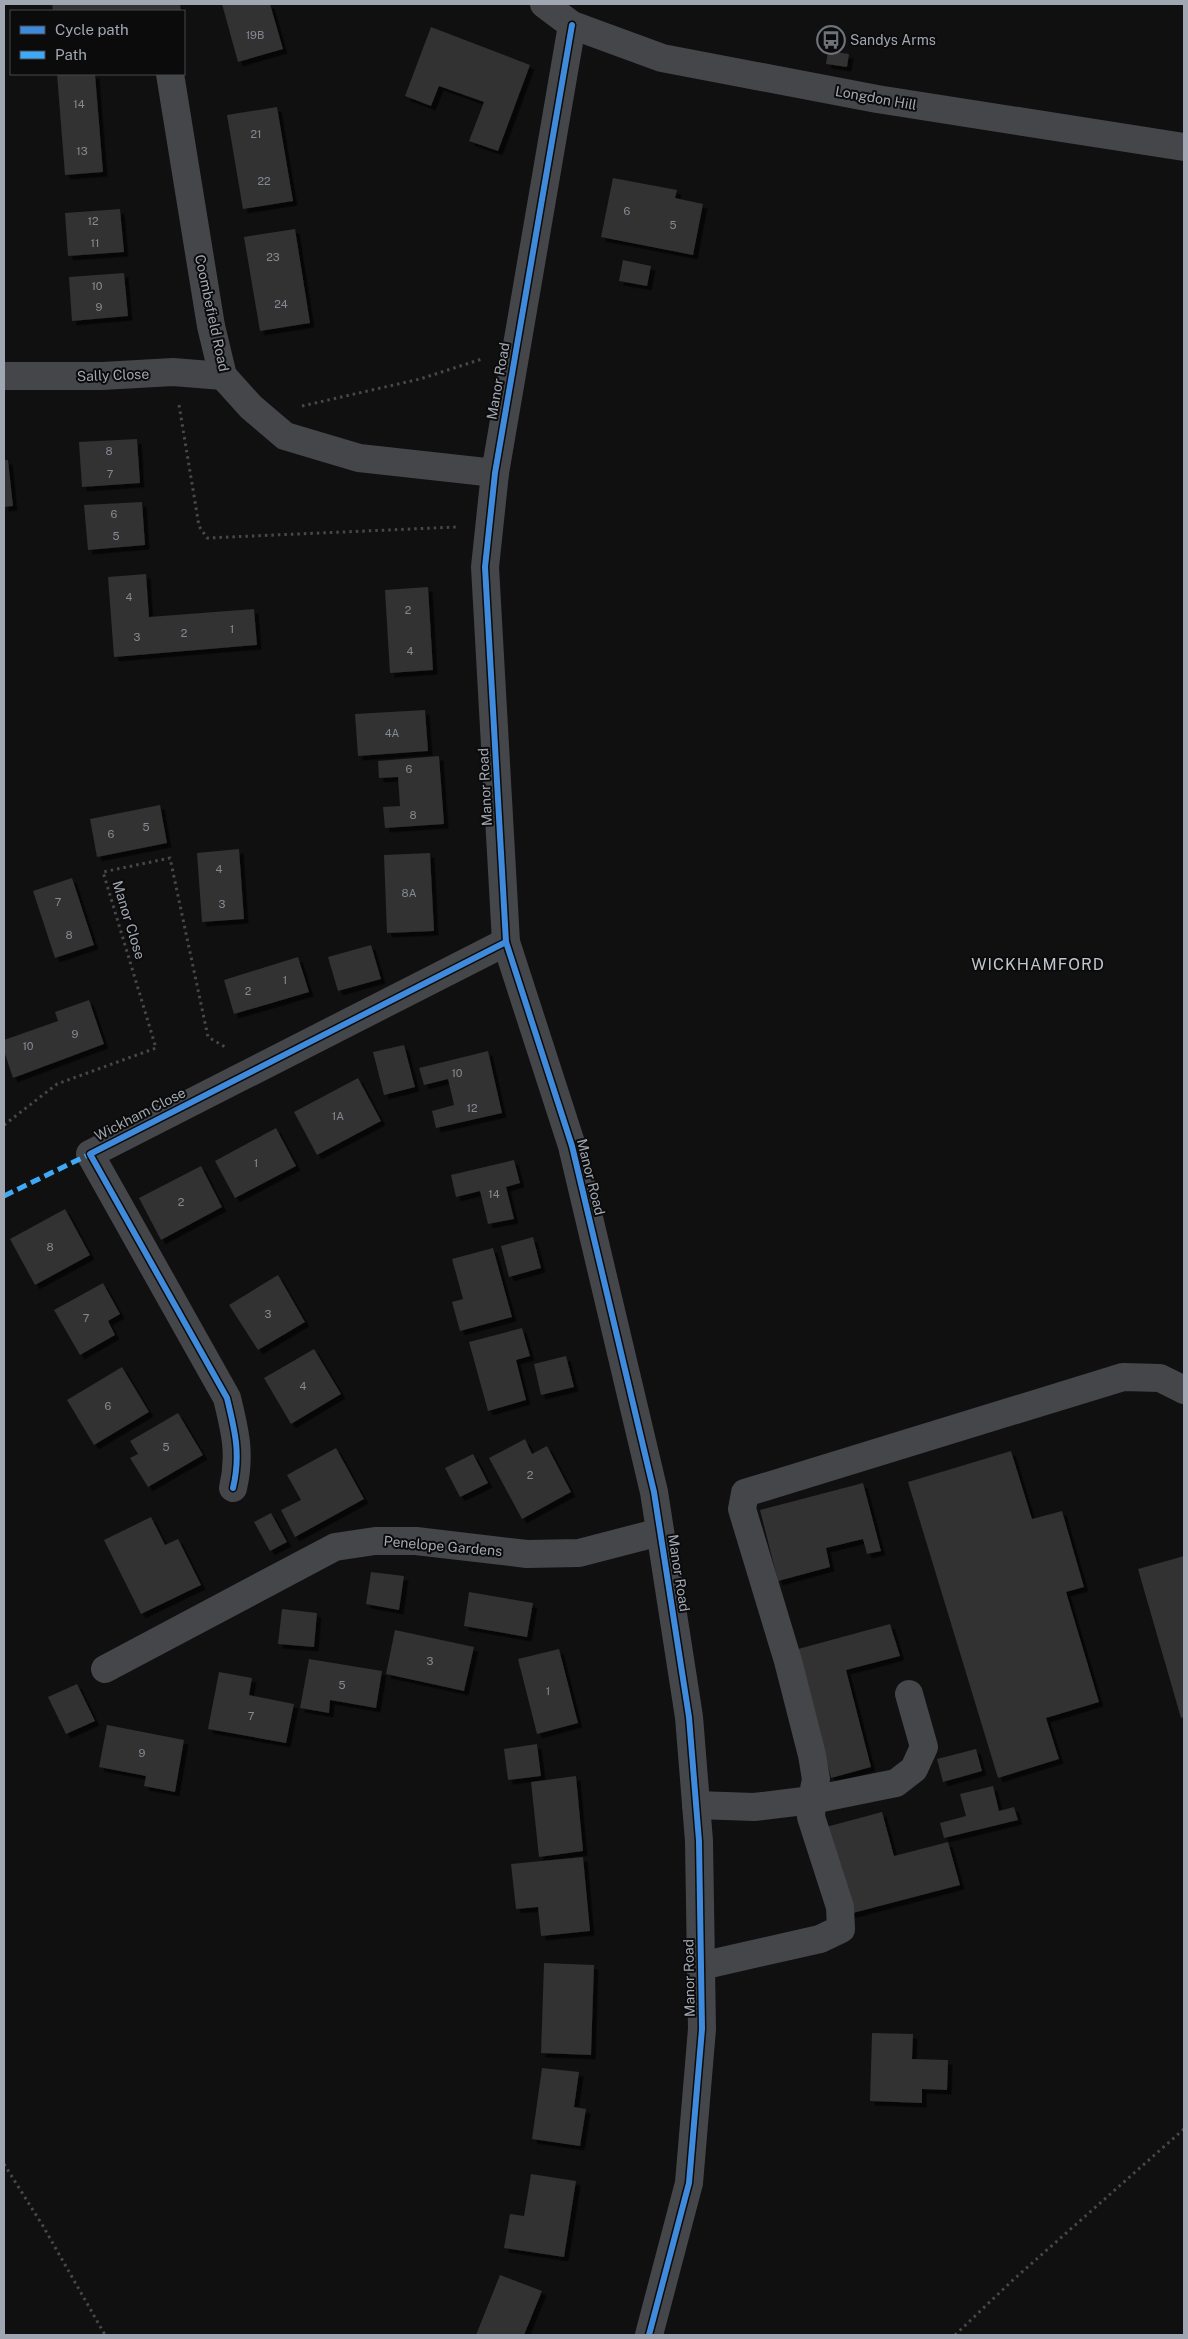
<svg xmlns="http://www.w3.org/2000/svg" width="1188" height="2339" viewBox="0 0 1188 2339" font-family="'Public Sans',sans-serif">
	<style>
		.building { fill: #313133; filter: url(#shadow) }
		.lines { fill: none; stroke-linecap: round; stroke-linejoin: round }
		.path { stroke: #46484b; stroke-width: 3; stroke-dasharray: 2.5 4; stroke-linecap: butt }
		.minor { stroke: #454649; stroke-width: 28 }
		.quiet { stroke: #3fa9f5; stroke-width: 5; stroke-dasharray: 10 5; stroke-linecap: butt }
		.cycleway-casing { stroke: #0b0b0c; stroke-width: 9 }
		.cycleway { stroke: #408adc; stroke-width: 6 }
		.labels { text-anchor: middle; stroke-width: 4; stroke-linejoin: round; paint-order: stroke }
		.number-label { font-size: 11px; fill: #858a92 }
		.poi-label { font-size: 14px; fill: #a1a7b2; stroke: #0b0b0c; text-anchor: start }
		.street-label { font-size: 14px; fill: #a1a7b2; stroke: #0b0b0c }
		.quarter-label { font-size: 16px; letter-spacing: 1px; fill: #c2c6cf; stroke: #0b0b0c }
	</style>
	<defs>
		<filter id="shadow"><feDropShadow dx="4.5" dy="4.5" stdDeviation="0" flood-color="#0009"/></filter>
	</defs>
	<rect width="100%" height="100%" fill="#101011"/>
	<g class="building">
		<polygon points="52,4 180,4 181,11 53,11"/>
		<polygon points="222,4 270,4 283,49 238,62"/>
		<polygon points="431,27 530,65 498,151 469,141 484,102 439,86 431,106 405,96"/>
		<polygon points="828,51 849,54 847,67 826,64"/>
		<polygon points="57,74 95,74 103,172 65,175"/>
		<polygon points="277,107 293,201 243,209 227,115"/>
		<polygon points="613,178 677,190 675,198 703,204 693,255 601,237"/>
		<polygon points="120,209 124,252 68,256 65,213"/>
		<polygon points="295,229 310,323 260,331 244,237"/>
		<polygon points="623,260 651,266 647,286 619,281"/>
		<polygon points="124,273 128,316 72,321 69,277"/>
		<polygon points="137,439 140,483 82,487 79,442"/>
		<polygon points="4,460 8,460 13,506 4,507"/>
		<polygon points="142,502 145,545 88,550 84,505"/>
		<polygon points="146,574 149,617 254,609 257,645 114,657 108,577"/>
		<polygon points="428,587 433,670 390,673 385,590"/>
		<polygon points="425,710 428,751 358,756 355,714"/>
		<polygon points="439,756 444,824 385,828 383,807 400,806 398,777 379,778 378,761"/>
		<polygon points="160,805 167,843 97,857 90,819"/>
		<polygon points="239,849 244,919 202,922 197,853"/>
		<polygon points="430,853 434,931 387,933 384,855"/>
		<polygon points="72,878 94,945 55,958 33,891"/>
		<polygon points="371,945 381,979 338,991 328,957"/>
		<polygon points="298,957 309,992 234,1014 224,980"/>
		<polygon points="89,1000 104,1044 13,1078 4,1051 4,1040 58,1021 55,1012"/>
		<polygon points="404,1045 415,1087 384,1095 373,1052"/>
		<polygon points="488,1051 502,1113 436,1128 432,1111 454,1105 448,1079 424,1085 419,1068"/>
		<polygon points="358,1078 381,1121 317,1155 294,1112"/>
		<polygon points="276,1128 296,1166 235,1198 215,1161"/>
		<polygon points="514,1160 520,1183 506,1187 514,1219 488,1224 480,1191 456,1197 451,1175"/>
		<polygon points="201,1166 222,1207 161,1240 139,1198"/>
		<polygon points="65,1209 90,1255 35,1285 10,1239"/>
		<polygon points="533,1237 541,1268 509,1277 501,1246"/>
		<polygon points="493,1248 512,1317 460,1331 452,1302 463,1299 452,1259"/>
		<polygon points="278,1275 305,1322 258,1350 229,1305"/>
		<polygon points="103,1283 120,1314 108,1321 115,1335 80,1355 54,1310"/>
		<polygon points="522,1328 530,1356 516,1360 526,1400 488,1411 469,1342"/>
		<polygon points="314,1349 341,1394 291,1424 264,1378"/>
		<polygon points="566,1356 574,1387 541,1395 534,1364"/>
		<polygon points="122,1367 149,1412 94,1445 67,1400"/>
		<polygon points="178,1413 203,1455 148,1487 130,1458 138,1454 130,1441"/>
		<polygon points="525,1439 532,1454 547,1446 571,1492 522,1519 489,1458"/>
		<polygon points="336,1448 364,1499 295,1537 281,1510 301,1500 287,1475"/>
		<polygon points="1011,1451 1032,1519 1062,1511 1084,1587 1066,1592 1099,1702 1046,1718 1059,1759 998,1778 908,1482"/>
		<polygon points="473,1454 488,1483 460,1497 445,1468"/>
		<polygon points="863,1483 881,1551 867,1554 863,1539 826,1548 830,1567 778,1581 760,1510"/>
		<polygon points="271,1513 287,1542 270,1551 254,1522"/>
		<polygon points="151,1517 165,1545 178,1539 201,1585 141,1614 104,1540"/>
		<polygon points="1184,1556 1184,1717 1181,1718 1138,1569"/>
		<polygon points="371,1572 404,1576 399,1610 366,1604"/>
		<polygon points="469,1592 533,1603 527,1637 464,1626"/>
		<polygon points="282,1609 317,1613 314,1647 278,1644"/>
		<polygon points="890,1624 900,1656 846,1670 871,1767 831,1778 798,1649"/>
		<polygon points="395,1630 474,1647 464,1691 386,1674"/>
		<polygon points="559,1649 578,1723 537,1734 518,1659"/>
		<polygon points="309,1659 382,1671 376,1708 330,1700 329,1713 300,1708"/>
		<polygon points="219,1672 252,1678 249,1695 294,1704 286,1743 208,1729"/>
		<polygon points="77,1684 95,1721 66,1734 48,1697"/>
		<polygon points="107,1725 184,1740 175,1792 144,1786 146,1776 99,1767"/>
		<polygon points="537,1744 541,1776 508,1780 504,1749"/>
		<polygon points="976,1749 982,1771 943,1782 937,1759"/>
		<polygon points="576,1776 583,1851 539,1857 531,1782"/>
		<polygon points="993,1786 999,1811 1014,1807 1018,1820 944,1838 940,1823 966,1816 960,1794"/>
		<polygon points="882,1812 894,1856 948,1842 960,1885 849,1914 826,1827"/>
		<polygon points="583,1857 590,1931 541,1936 538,1907 516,1909 511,1864"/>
		<polygon points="544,1963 594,1965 591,2055 541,2053"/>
		<polygon points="872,2033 913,2034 912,2059 948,2060 947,2090 922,2089 922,2103 870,2101"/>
		<polygon points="542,2068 579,2072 574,2107 586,2109 580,2146 532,2139"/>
		<polygon points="531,2174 576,2181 564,2257 504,2248 510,2214 524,2216"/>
		<polygon points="500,2275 542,2291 524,2335 476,2335"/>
	</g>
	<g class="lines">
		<g class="path">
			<polyline points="179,405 199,526 207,538 456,527"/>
			<polyline points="302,406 420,379 482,359"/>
			<polyline points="4,1125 57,1084 156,1048 103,872 170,858 208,1037 227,1048"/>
			<polyline points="4,2164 43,2226 105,2335"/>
			<polyline points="955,2335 1014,2279 1184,2129"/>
		</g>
		<g class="minor">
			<polyline points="544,4 572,25 662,58 877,99 1184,147"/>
			<polyline points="572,25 495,473 485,567 506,942 572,1146 654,1492 689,1717 699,1841 702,2029 689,2183 649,2335"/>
			<polyline points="170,74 211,326 223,376 251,407 285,436 359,458 495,473"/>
			<polyline points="4,376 102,376 173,372 223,376"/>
			<path d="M233,1488C241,1454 235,1431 227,1398L90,1154L506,942"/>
			<polyline points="105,1669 335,1547 375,1541 416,1541 527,1554 579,1553 660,1532"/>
			<polyline points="909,1694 924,1747 914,1769 896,1783 812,1800 816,1779 812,1755 788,1661 742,1509 745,1493 1123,1377 1160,1378 1184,1390"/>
			<polyline points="696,1805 754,1807 812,1800 811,1817 840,1907 841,1929 820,1939 701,1966"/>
		</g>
		<polyline class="quiet" points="4,1196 90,1154"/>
		<defs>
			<g id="cycleway">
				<polyline points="572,25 495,473 485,567 506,942 572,1146 654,1492 689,1717 699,1841 702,2029 689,2183 649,2335"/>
				<path d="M233,1488C241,1454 235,1431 227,1398L90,1154L506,942"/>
			</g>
		</defs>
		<use href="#cycleway" class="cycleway-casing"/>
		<use href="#cycleway" class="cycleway"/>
	</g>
	<defs>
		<symbol id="bus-ring" viewBox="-11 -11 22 22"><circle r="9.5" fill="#0b0b0c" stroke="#6e727a" stroke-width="1.5"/><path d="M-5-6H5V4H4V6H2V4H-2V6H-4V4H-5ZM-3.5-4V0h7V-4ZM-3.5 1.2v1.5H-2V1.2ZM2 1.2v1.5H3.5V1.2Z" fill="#6e727a"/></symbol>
	</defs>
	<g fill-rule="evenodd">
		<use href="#bus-ring" x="815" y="24" width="32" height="32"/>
	</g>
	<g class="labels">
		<g class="number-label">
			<text x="255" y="39">19B</text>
			<text x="79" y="108">14</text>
			<text x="256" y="138">21</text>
			<text x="82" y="155">13</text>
			<text x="264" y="185">22</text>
			<text x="627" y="215">6</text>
			<text x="93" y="225">12</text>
			<text x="673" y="229">5</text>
			<text x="95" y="247">11</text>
			<text x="273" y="261">23</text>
			<text x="97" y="290">10</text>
			<text x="281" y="308">24</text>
			<text x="99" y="311">9</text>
			<text x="109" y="455">8</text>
			<text x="110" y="478">7</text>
			<text x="114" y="518">6</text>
			<text x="116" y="540">5</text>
			<text x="129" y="601">4</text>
			<text x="408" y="614">2</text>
			<text x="232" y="633">1</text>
			<text x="184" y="637">2</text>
			<text x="137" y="641">3</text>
			<text x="410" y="655">4</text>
			<text x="392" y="737">4A</text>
			<text x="409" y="773">6</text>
			<text x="413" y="819">8</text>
			<text x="146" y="831">5</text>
			<text x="111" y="838">6</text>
			<text x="219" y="873">4</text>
			<text x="409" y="897">8A</text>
			<text x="58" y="906">7</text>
			<text x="222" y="908">3</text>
			<text x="69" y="939">8</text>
			<text x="285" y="984">1</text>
			<text x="248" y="995">2</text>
			<text x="75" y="1038">9</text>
			<text x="28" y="1050">10</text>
			<text x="457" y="1077">10</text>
			<text x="472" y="1112">12</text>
			<text x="338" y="1120">1A</text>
			<text x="256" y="1167">1</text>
			<text x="494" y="1198">14</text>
			<text x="181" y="1206">2</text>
			<text x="50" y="1251">8</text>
			<text x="268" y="1318">3</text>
			<text x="86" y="1322">7</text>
			<text x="303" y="1390">4</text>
			<text x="108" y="1410">6</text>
			<text x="166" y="1451">5</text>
			<text x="530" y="1479">2</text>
			<text x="430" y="1665">3</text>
			<text x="342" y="1689">5</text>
			<text x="548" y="1695">1</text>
			<text x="251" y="1720">7</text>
			<text x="142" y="1757">9</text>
		</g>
		<g class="poi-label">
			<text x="850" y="45">Sandys Arms</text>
		</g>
		<g class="street-label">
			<text transform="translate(876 98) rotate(10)" y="5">Longdon Hill</text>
			<text transform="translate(212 313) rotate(78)" y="5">Coombefield Road</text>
			<text transform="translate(113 375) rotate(-2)" y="5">Sally Close</text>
			<text transform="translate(498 381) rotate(-80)" y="5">Manor Road</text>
			<text transform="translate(485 787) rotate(-93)" y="5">Manor Road</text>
			<text transform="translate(129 920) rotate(73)" y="5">Manor Close</text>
			<text transform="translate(140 1114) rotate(-27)" y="5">Wickham Close</text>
			<text transform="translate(591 1177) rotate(76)" y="5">Manor Road</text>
			<text transform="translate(443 1546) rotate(5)" y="5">Penelope Gardens</text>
			<text transform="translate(679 1573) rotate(81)" y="5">Manor Road</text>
			<text transform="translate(689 1978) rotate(-91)" y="5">Manor Road</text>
		</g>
		<g class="quarter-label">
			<text x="1038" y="970">WICKHAMFORD</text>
		</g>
	</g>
	<rect width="1188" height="2339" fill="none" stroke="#a1a7b2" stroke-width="10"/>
	<rect x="10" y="10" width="175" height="65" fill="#0b0b0c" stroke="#47494e"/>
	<rect x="20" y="26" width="25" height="8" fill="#408adc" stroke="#47494e"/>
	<text x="55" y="35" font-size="15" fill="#a1a7b2">Cycle path</text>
	<rect x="20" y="51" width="25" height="8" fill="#3fa9f5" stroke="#47494e"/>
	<text x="55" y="60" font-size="15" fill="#a1a7b2">Path</text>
</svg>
